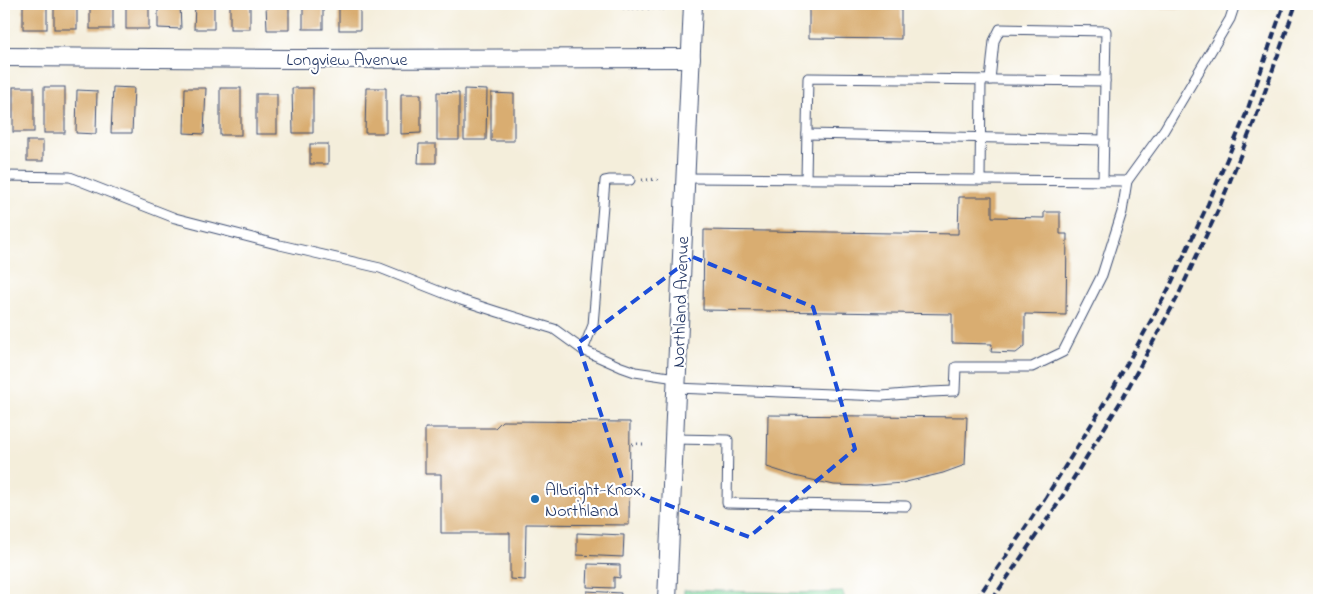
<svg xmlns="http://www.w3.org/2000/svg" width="1323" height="604" viewBox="0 0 1323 604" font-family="'Indie Flower',sans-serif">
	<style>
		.green { fill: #83dba0; stroke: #4f857f }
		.building { fill: #d9ad71 }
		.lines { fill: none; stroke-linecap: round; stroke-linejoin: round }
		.lane-casing { stroke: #3c4c71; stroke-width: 11 }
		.street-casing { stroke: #3c4c71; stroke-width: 20 }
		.path { stroke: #3c4c71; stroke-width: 3; stroke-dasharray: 1 4; stroke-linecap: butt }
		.lane { stroke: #fff; stroke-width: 9 }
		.street { stroke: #fff; stroke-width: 18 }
		.rail { stroke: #1b2f5e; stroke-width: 4; stroke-dasharray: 8 4; stroke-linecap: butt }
		.marked { fill: none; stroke: #1d4ed8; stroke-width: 4; stroke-dasharray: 10 6; stroke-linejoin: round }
		.poi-dot { fill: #1f6fb2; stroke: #fff; stroke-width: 2 }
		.labels { text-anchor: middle; stroke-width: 4.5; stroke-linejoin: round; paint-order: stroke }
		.street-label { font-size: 18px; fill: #1b2f5e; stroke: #fff }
		.poi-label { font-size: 18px; fill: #1b2f5e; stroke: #fff; text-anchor: start }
	</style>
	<rect width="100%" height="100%" fill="#fff"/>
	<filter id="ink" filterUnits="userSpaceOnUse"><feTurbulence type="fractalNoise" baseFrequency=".02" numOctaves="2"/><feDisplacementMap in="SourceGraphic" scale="10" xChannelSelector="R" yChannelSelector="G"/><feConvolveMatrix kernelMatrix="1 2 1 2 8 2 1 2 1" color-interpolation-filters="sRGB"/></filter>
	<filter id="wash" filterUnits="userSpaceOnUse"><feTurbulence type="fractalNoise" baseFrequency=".0096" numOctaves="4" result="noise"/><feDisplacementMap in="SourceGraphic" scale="20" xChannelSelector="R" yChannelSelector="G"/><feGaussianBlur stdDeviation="1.12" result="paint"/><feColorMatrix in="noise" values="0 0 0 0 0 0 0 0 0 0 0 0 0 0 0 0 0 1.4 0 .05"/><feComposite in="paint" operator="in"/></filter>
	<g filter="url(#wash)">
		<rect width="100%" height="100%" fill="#f4eedb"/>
		<polygon class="green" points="684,590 799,593 843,592 845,600 684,600"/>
		<g id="blocks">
			<g class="building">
				<rect x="23" y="4" width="24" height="25"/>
				<rect x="54" y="4" width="23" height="25"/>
				<rect x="90" y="4" width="23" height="25"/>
				<rect x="126" y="4" width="23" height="25"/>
				<polygon points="158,4 180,4 181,29 158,28"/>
				<polygon points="195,4 214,4 214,29 194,29"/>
				<rect x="230" y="4" width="20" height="25"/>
				<polygon points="266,4 289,4 289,30 267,30"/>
				<rect x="303" y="4" width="20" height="25"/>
				<rect x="339" y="4" width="21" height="26"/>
				<polygon points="809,4 901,4 901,39 809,38"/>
				<polygon points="1162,4 1228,4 1228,9 1162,8"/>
				<rect x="13" y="87" width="21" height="45"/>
				<rect x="44" y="87" width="21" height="46"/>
				<polygon points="113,87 134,88 132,133 111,133"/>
				<polygon points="185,88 206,88 204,134 184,133"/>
				<rect x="220" y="88" width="21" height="47"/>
				<polygon points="292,88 313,88 313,133 293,133"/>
				<polygon points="366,88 386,88 386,133 365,133"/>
				<polygon points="464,89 487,90 486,140 464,140"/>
				<polygon points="77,90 97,91 96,134 76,133"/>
				<polygon points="437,92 459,93 459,140 437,140"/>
				<polygon points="491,93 514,94 514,141 491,141"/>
				<rect x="256" y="94" width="21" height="40"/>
				<polygon points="401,94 421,94 421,133 401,134"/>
				<rect x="27" y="141" width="16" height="20"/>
				<rect x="310" y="144" width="18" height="20"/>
				<polygon points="419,144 436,144 436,163 418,163"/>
				<polygon points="959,197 992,197 992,217 1044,218 1044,212 1060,212 1060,234 1067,234 1066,315 1025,314 1025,346 1016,353 991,352 992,344 952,343 952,314 703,310 704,230 958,234"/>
				<polygon points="768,415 967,417 965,465 943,473 902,483 866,486 834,485 795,476 767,467"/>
				<polygon points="502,421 630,422 629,525 526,524 525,580 510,579 510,533 441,533 441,474 425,474 425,428 495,428"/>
				<polygon points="577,533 624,535 623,557 577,555"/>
				<polygon points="588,564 620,565 620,578 614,577 614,588 587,587"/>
				<polygon points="587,591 621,593 620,600 587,600"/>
			</g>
		</g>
	</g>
	<g filter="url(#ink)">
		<use href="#blocks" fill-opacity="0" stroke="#3c4c71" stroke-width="1"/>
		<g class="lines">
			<defs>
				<g id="lane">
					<polyline points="990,80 994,41 1000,29 1106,31 1103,180"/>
					<polyline points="807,134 1104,140"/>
					<polyline points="4,176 70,177 175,218 280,245 380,268 461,300 498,312 554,329 583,350 621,367 635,372 676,378"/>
					<polyline points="685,178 1127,181 1164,130 1230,19 1235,4"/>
					<polyline points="806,179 808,78 1105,81"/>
					<polyline points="980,180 981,80"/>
					<polyline points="583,350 593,325 605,181 610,180 630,180"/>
					<polyline points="676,388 882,396 930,392 955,391 956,367 1032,367 1063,352 1102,275 1122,212 1127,181"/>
					<polyline points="674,439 728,440 727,503 906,506"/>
				</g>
				<g id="street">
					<polyline points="4,57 292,59 691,58"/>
					<polyline points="667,600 693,4"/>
				</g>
			</defs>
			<use href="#lane" class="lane-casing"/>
			<use href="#street" class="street-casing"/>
			<g class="path">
				<polyline points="623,8 667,9"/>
				<polyline points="642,180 659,179"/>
				<polyline points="632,444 647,444"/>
			</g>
			<use href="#lane" class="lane"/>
			<use href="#street" class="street"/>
			<g class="rail">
				<polyline points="976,600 1046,497 1109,396 1168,290 1208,204 1246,114 1284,4"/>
				<polyline points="992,600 1057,505 1121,401 1177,298 1219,208 1256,117 1296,4"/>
			</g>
		</g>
	</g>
	<path class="marked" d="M693,257L813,307L855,449L749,537L625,488L578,343Z"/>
	<circle class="poi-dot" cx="535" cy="499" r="5"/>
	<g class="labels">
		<g class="street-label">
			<text x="347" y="65">Longview Avenue</text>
			<text transform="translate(680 302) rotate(-88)" y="6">Northland Avenue</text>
		</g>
		<g class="poi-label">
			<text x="545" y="495">Albright-Knox<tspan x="545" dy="21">Northland</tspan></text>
		</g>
	</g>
	<rect width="1323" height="604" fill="none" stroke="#fff" stroke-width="20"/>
</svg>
